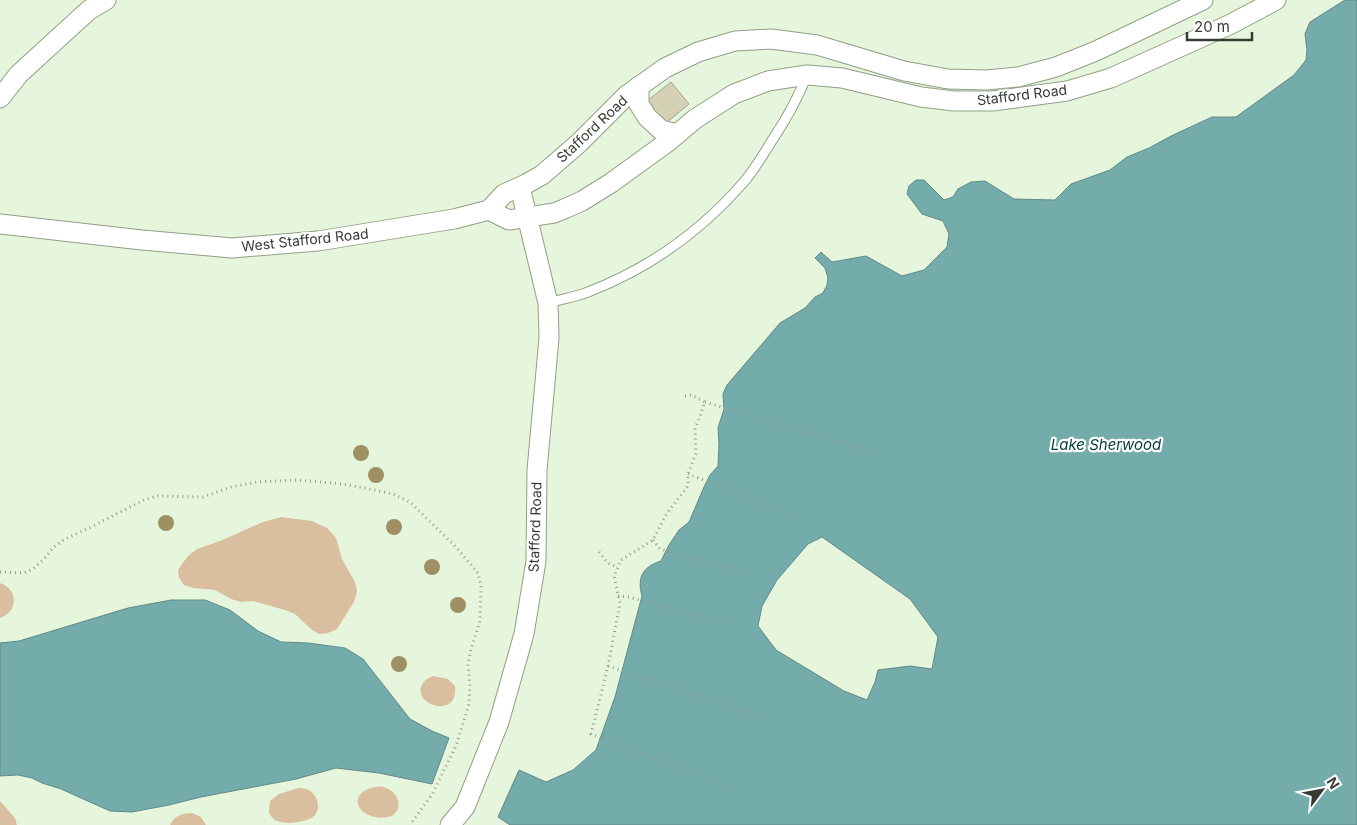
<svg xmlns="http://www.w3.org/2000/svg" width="1357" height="825" viewBox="0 0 1357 825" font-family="Inter,sans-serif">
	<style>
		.green { fill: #d9bea0 }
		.water { fill: #74abab; stroke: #618a87; fill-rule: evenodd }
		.building { fill: #d5d1b4; stroke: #a7a387 }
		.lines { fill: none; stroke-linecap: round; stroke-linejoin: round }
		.service-casing { stroke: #909f86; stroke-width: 11 }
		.minor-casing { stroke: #909f86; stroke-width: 21 }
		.path { stroke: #929e8b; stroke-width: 3; stroke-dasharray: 1 4; stroke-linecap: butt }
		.service { stroke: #fff; stroke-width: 9 }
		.minor { stroke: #fff; stroke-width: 19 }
		.tree { fill: #9f9063 }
		.labels { text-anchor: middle; stroke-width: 4.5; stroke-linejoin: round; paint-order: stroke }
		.street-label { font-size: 14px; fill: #363c32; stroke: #fff }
		.water-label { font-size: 15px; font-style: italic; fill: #053c3c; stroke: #fff }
	</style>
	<rect width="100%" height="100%" fill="#e6f6dc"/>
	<g class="green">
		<polygon points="281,517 312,521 327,528 336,538 342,559 355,582 357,591 354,602 337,629 328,633 319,634 312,630 295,614 285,610 253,601 241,602 231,599 215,590 193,588 184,585 179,578 178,570 182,564 188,556 197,549 220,541 263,522"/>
		<path d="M0,583C18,589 19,611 0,618Z"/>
		<path d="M433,676L448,679L455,686C459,721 409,704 423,683C426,679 428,678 433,676Z"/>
		<path d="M375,787C378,787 381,786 383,787C397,790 405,807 392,816C361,825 342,794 375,787Z"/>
		<path d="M298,788C301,788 303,788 306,789C316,792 322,806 315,815C310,822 285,825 277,821C273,820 271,816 269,813L270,801L279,794Z"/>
		<polygon points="0,801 15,818 17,825 0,825"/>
		<path d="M192,813L201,817L206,825H170C174,816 182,813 192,813Z"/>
	</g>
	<g class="water">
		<path d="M1345,0H1357V825H510L498,817L519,770L546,782L573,770L596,750L615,697L642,596C637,578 642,567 661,561L669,545L679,530L689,522L704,487L710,475L718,466L719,444L718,428L724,409L723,394L727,385L780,323L805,308L815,297L823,293L827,285L828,278L825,268L815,258L821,252L832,262L866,256L902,276L924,270L947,247L949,234L943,221L922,214L907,194L909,186L916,180H924L944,200L953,197L958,189L971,182L985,181L1014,199L1055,200L1071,184L1110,170L1127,157L1149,148L1171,136L1212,117H1236L1294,75L1306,60L1307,50L1305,34L1310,22ZM822,537L910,599L938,637L932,669L910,666L878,670L875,682L867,700L844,691L776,650L758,626L762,606L777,580L808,544Z"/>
		<polygon points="171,600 205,600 230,610 258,631 281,642 308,643 345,648 363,659 410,719 432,731 449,738 432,784 379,773 336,768 296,779 201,797 169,805 132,812 110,811 61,789 42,783 32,778 18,775 0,776 0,643 19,641 128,608"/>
	</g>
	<polygon class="building" points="671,82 689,104 665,124 647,101"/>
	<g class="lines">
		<defs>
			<path id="service" d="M548,303C561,299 576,297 588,292C648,269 701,231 743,183C755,169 764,153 773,139C787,118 798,98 807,75"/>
			<g id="minor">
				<polyline points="639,86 639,104 647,117 661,130 677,134"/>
				<polyline points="0,98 19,74 89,10 106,0"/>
				<polyline points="489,210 509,220 554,213 564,209 582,201 611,183 669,141 695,119 734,94 768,81 807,75 842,78 921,97 954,101 993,101 1067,91 1111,78 1231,24 1276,0"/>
				<polyline points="489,210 504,194 526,184 542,175 579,143 627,95 665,68 698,52 735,41 771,39 817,45 904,71 948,79 986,80 1018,77 1056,67 1096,51 1203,0"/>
				<polyline points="0,224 142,240 232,248 318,241 454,219 489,210"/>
				<polyline points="450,825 465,807 499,722 524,634 536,561 537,470 549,338 548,303 520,187"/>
			</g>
		</defs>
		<use href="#service" class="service-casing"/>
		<use href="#minor" class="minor-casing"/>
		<g class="path">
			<polyline points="685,396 691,395 705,402 695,429 696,453 688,474 688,486 667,513 653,540 621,560 614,576 620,603 608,666 591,734 738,791"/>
			<polyline points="705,402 872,452"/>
			<polyline points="688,474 792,515"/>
			<polyline points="653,540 660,549 745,572"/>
			<polyline points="599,552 608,563 617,567"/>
			<polyline points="0,572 24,573 33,569 44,559 54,547 65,539 87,529 144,500 158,496 203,497 231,487 257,482 298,480 343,484 375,490 393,494 410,502 456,547 478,573 481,587 480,621 470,653 468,665 470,684 469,704 456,746 442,774 433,793 410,825"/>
			<polyline points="618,596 629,597 721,622"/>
			<polyline points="608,666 763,718"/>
		</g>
		<use href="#service" class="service"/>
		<use href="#minor" class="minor"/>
	</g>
	<g class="tree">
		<circle cx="361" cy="453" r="8"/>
		<circle cx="376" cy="475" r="8"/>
		<circle cx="166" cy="523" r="8"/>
		<circle cx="394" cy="527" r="8"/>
		<circle cx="432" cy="567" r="8"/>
		<circle cx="458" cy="605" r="8"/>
		<circle cx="399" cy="664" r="8"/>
	</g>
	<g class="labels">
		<g class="street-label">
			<text transform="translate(1022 95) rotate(-7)" y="5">Stafford Road</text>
			<text transform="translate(592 129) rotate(-43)" y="5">Stafford Road</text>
			<text transform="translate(305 240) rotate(-6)" y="5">West Stafford Road</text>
			<text transform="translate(535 527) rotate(-88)" y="5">Stafford Road</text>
		</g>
		<g class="water-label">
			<text x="1106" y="450">Lake Sherwood</text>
		</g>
	</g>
	<g transform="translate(1322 790) rotate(58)" stroke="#ffffff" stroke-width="4" paint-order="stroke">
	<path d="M0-4L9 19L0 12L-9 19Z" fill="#363c32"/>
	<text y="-8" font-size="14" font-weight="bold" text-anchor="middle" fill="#363c32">N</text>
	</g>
	<path d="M1187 32v8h65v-8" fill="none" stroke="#363c32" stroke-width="2.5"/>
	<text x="1194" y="32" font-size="15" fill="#363c32" stroke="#ffffff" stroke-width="4" paint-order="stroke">20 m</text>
</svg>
